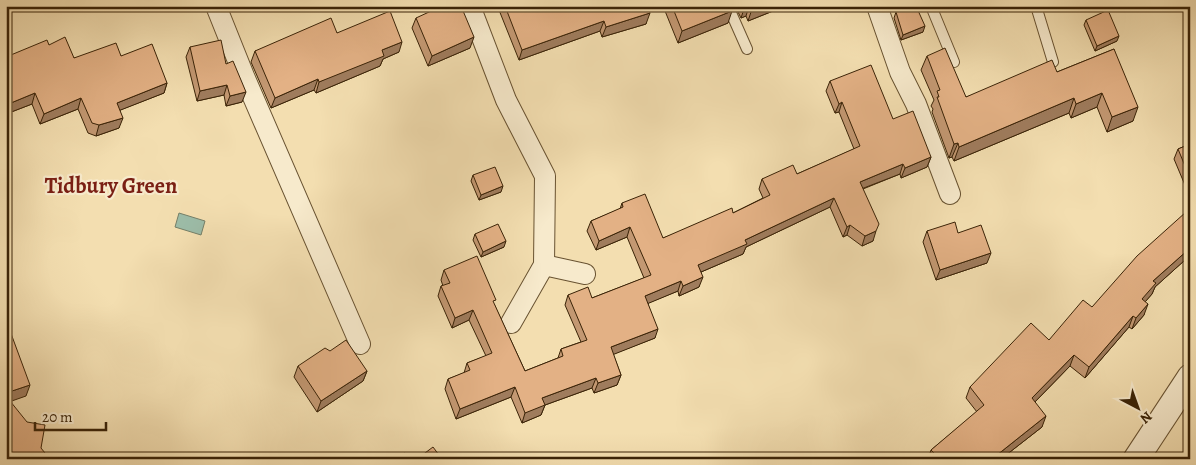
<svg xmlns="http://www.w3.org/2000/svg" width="1196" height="465" viewBox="0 0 1196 465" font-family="Alegreya,serif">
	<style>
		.water { fill: #9cbca8; stroke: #757f68 }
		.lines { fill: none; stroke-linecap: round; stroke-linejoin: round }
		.service-casing { stroke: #685231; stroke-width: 12 }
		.minor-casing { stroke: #685231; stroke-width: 22 }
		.tertiary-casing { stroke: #685231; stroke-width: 27 }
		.service { stroke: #f7eacc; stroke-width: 10 }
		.minor { stroke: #f7eacc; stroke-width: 20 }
		.tertiary { stroke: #f7eacc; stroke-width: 25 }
		.wall { fill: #c39872; stroke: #3a2307 }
		.shaded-wall { fill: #9f7c5d; stroke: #3a2307 }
		.building { fill: #e3b185; stroke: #3a2307 }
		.labels { text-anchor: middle; stroke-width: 4.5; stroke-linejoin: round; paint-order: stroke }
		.quarter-label { font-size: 22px; font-weight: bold; fill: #7a1f14; stroke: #f7eacc }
	</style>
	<rect width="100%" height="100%" fill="#f3deb0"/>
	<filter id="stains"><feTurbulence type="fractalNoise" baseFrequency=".004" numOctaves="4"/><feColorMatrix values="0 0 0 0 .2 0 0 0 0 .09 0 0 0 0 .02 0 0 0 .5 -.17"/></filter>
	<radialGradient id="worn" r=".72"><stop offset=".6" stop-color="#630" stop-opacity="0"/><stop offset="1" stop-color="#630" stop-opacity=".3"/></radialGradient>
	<polygon class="water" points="179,213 205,221 201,235 175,227"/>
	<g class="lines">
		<defs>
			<g id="service">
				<polyline points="728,6 747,49"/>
				<polyline points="931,6 954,62"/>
				<polyline points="1036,6 1053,62"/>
			</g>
			<g id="minor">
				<polyline points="216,6 244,76 360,344"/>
				<polyline points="470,6 506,100 545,176 544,265 511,323"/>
				<polyline points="877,6 900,72 916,104 950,194"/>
				<polyline points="544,265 585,274"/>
			</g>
			<polyline id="tertiary" points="1136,459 1190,377"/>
		</defs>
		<use href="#service" class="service-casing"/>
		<use href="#minor" class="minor-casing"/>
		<use href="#tertiary" class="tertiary-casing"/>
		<use href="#service" class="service"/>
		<use href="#minor" class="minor"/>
		<use href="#tertiary" class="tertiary"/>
	</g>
	<g class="wall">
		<polygon points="500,6 648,6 646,24 602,37 600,31 519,60 499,10"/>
		<polygon points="663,6 730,6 728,23 678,43"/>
		<polygon points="735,6 779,6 778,9 748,21 746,16 741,18"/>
		<polygon points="896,12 923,32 901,40 894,18"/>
		<polygon points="416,18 470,48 428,66 412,28"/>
		<polygon points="1086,20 1117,41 1095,51 1084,25"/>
		<polygon points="337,33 399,52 383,59 380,66 316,93 314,90 271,108 251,62 255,51"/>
		<polygon points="49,45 74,58 121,56 167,83 164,93 120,110 119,128 96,136 88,133 78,109 40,124 32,104 6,114 6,57"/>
		<polygon points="190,47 226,64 242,102 226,106 224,95 197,101 186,57"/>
		<polygon points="1114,49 1133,121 1107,132 1097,107 1071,118 1069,113 954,161 952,157 949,158 932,112 933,109 931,106 934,100 921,70 927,56 966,97 1057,72"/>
		<polygon points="830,81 893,119 931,157 927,167 901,178 900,174 863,189 873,241 862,246 847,235 843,237 830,207 746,247 743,254 701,272 699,287 679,296 678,291 648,303 655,338 613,354 621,375 617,385 594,393 592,388 545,405 541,415 522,423 511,397 456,419 445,389 448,379 464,373 467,363 486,356 469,320 452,328 438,296 441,286 443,286 441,280 444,270 494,304 525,371 558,358 561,349 581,342 565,305 568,295 592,298 644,278 627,237 596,250 587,231 591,221 620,209 622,203 663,238 733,213 763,198 759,189 762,179 797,174 854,149 839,112 835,113 826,91"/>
		<polygon points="1190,144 1190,197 1174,159 1178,149"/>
		<polygon points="473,175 501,192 479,200 471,181"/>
		<polygon points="1190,216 1190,262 1188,264 1185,260 1155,287 1152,294 1145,302 1144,315 1132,329 1129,327 1085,378 1070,366 1035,402 1042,427 1001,459 928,459 931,450 977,412 966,398 970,387 1049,340 1092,307"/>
		<polygon points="927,231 958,233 987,263 936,280 923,242"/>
		<polygon points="475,234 504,247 481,257 473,240"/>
		<polygon points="298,366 367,371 363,381 317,412 294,377"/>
	</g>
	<g class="shaded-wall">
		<polygon points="745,6 749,6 746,16 741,18"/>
		<polygon points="759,6 779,6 778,9 748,21 752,9"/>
		<polygon points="732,11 728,23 678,43 682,31"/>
		<polygon points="650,13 646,24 602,37 606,27"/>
		<polygon points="604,21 600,31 519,60 522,50"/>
		<polygon points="925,26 923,32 901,40 903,35"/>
		<polygon points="1119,36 1117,41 1095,51 1097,46"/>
		<polygon points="474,37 470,48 428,66 432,56"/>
		<polygon points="402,42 399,52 383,59 380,66 316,93 319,82 382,50"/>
		<polygon points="318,79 314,90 271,108 275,98"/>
		<polygon points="167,83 164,93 113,113 117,103"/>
		<polygon points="227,85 224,95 197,101 200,91"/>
		<polygon points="246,92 242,102 226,106 230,96"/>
		<polygon points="35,93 32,104 6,114 6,105"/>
		<polygon points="1102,93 1097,107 1071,118 1076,104"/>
		<polygon points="81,98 78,109 40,124 44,114"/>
		<polygon points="1074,98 1069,113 954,161 959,147"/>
		<polygon points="842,102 839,112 835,113 839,104"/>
		<polygon points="1138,107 1133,121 1107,132 1112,117"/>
		<polygon points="123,118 119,128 96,136 99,125"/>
		<polygon points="958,143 952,157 949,158 954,144"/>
		<polygon points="931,157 927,167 901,178 905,168"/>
		<polygon points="903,164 900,174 856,191 860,182"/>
		<polygon points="503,186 501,192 479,200 481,195"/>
		<polygon points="834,198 830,207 746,247 743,254 694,275 698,265 745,240"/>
		<polygon points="850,225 847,235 843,237 847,227"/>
		<polygon points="630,227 627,237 596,250 599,241"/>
		<polygon points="876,231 873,241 862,246 865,236"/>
		<polygon points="506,241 504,247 481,257 483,252"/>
		<polygon points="1189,249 1185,260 1155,287 1152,294 1138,310 1142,299 1153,281"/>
		<polygon points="991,253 987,263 936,280 940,270"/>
		<polygon points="703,277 699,287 679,296 683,286"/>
		<polygon points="681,281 678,291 642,306 645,296"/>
		<polygon points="1148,304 1144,315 1132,329 1136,318"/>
		<polygon points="473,310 469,320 452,328 455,318"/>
		<polygon points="1133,316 1129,327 1085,378 1089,367"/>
		<polygon points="658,329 655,338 607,357 611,347"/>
		<polygon points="1074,355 1070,366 1028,409 1032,398"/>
		<polygon points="367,371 363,381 317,412 321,401"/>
		<polygon points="621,375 617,385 594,393 598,383"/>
		<polygon points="596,378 592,388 545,405 541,415 522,423 525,413 542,398"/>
		<polygon points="30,385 26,396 6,403 6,393"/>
		<polygon points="515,387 511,397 456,419 460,409"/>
		<polygon points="1046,416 1042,427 1001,459 992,459"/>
	</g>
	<g class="building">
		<polygon points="442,6 461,6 474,37 432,56 416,18"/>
		<polygon points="505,6 648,6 650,13 606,27 604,21 522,50"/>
		<polygon points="672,6 730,6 732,11 682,31"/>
		<polygon points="751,6 759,6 752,9"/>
		<polygon points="911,6 916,6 925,26 903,35 896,12"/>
		<polygon points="1108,10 1119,36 1097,46 1086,20"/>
		<polygon points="390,11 402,42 382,50 384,56 319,82 318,79 275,98 255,51 331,18 337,33"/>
		<polygon points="65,37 74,58 116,43 121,56 152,44 167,83 117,103 123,118 99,125 92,123 81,98 44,114 35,93 6,105 6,57 47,40 49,45"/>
		<polygon points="221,40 226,64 233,61 246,92 230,96 227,85 200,91 190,47"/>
		<polygon points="945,48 966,97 1052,60 1057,72 1114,49 1138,107 1112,117 1102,93 1076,104 1074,98 959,147 958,143 954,144 937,97 939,97 937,91 940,90 927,56"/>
		<polygon points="871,65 893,119 913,111 931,157 905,168 903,164 860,182 879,224 876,231 865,236 850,225 847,227 834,198 745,240 747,244 698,265 703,277 683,286 681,281 645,296 658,329 611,347 621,375 598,383 596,378 542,398 545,405 525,413 515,387 460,409 448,379 470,370 467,363 492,353 473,310 455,318 441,286 450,283 444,270 477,256 496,300 493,301 525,371 563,356 561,349 587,340 568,295 588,287 592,298 651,275 630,227 599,241 591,221 623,207 622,203 645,194 663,238 732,208 733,213 770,195 762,179 793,165 797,174 860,146 842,102 839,104 830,81"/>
		<polygon points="1190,144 1190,178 1178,149"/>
		<polygon points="495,167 503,186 481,195 473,175"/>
		<polygon points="1186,212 1190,216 1190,250 1189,249 1153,281 1156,283 1142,299 1148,304 1136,318 1133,316 1089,367 1074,355 1032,398 1046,416 992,459 931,459 936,455 931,450 984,405 970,387 1031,323 1049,340 1083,300 1092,307 1137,256"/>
		<polygon points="955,222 958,233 981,225 991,253 940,270 927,231"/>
		<polygon points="498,224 506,241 483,252 475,234"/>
		<polygon points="6,320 30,385 6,393"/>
		<polygon points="346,340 367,371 321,401 298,366 325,348 330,351"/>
		<polygon points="6,396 27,422 45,425 41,448 45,453 43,454 46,459 8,459 9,458 6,455"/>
		<polygon points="433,447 442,459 417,459"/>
		<polygon points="405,453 409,459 396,459"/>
	</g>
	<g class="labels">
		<g class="quarter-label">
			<text x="111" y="193">Tidbury Green</text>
		</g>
	</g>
	<rect width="1196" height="465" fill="none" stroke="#f3deb0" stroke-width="25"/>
	<rect x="8" y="8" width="1181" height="450" fill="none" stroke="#3a2307" stroke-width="2.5"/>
	<rect x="12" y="12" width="1171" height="440" fill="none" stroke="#3a2307"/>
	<g transform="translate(1138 408) rotate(139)" stroke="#f7eacc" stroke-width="4" paint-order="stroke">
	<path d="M0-4L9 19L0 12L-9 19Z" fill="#3a2307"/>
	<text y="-8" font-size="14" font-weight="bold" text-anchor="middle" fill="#3a2307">N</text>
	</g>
	<path d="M35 422v8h71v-8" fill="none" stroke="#3a2307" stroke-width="2.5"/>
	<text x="42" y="422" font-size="15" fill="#3a2307" stroke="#f7eacc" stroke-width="4" paint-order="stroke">20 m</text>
	<rect width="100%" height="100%" filter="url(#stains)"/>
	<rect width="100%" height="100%" fill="url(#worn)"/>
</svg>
